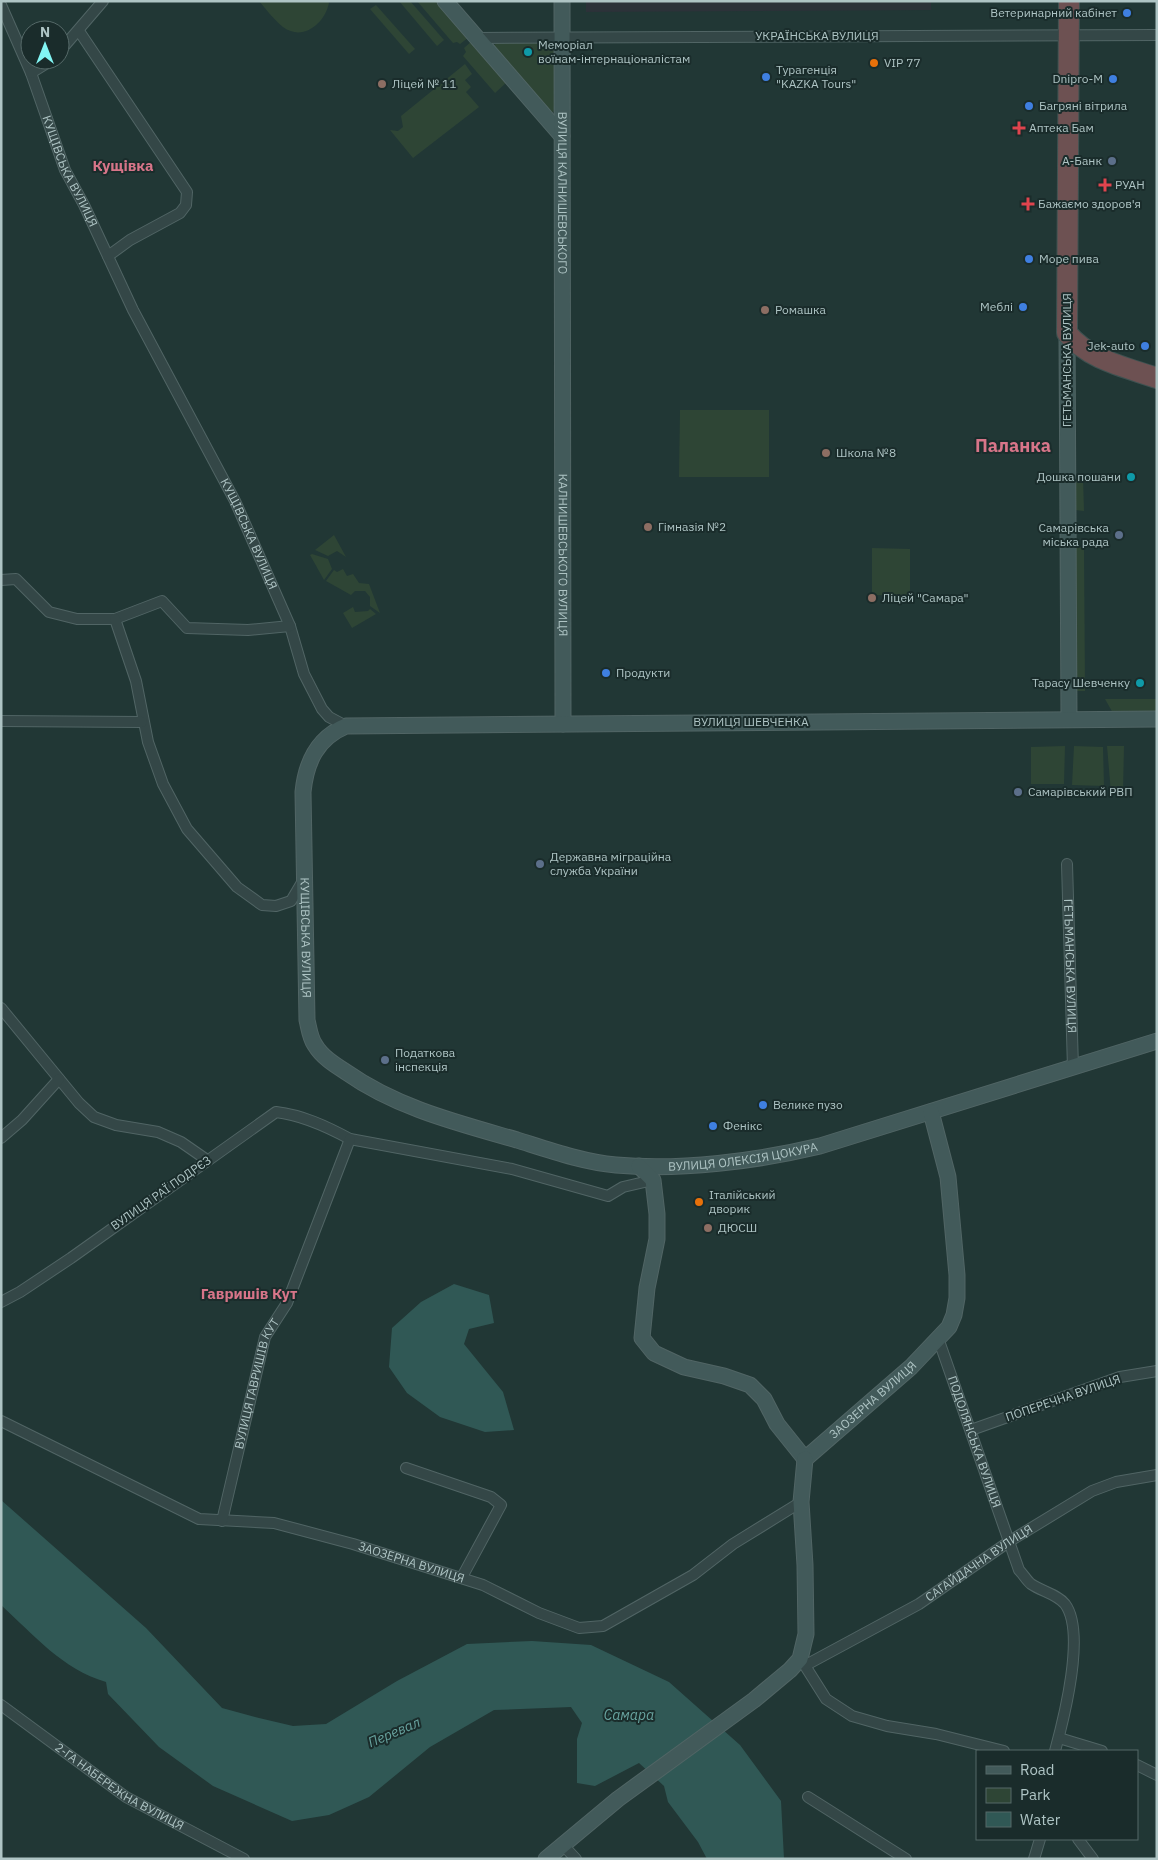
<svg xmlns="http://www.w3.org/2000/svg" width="1158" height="1860" viewBox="0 0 1158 1860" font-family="'IBM Plex Sans',sans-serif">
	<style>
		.medical { fill: #2c3239 }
		.green { fill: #2e4535 }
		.water { fill: #305855 }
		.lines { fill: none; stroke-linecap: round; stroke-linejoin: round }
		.street-casing { stroke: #516565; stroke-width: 12 }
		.secondary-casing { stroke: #516565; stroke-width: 17 }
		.highway-casing { stroke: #3e5251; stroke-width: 22 }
		.street { stroke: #344747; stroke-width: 10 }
		.secondary { stroke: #425a5a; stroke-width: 15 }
		.highway { stroke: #6d5152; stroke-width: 20 }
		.shop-dot { fill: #3f7fe0; stroke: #1a2c2b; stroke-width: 2 }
		.culture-dot { fill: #0f9aa8; stroke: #1a2c2b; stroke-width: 2 }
		.food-dot { fill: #e8710a; stroke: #1a2c2b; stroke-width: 2 }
		.education-dot { fill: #8d6e63; stroke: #1a2c2b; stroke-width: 2 }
		.health-dot { fill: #e0444e; stroke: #1a2c2b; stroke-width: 2 }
		.service-dot { fill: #5c6f8a; stroke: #1a2c2b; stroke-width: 2 }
		.labels { text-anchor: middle; stroke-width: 4; stroke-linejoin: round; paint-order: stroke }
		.poi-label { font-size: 12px; fill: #aec4c4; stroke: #1a2c2b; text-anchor: start }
		.street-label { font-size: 12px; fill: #aec4c4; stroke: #1a2c2b }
		.water-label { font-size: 14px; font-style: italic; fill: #68a39f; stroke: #1a2c2b }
		.quarter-label { font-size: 15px; font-weight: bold; fill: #d77589; stroke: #1a2c2b }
		.district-label { font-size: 18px; font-weight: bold; fill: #d77589; stroke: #1a2c2b }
	</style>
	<rect width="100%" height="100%" fill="#213735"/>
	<polygon class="medical" points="586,1 931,1 931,10 586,12"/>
	<g class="green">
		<path d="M259,1H328L329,3C325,23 303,42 283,27C274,20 266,9 259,1Z"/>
		<polygon points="399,1 410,1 444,40 437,46"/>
		<polygon points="417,1 439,1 469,37 460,44 457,42 453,43"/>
		<polygon points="376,5 415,49 409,54 370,9"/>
		<polygon points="472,41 507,82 495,93 463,56 466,52 464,48"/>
		<polygon points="498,42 552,42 555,45 556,111 548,113 493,46"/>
		<polygon points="465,64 472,74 465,80 471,87 466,92 479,107 413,158 390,130 398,131 403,127 401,116"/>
		<polygon points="680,410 769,410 769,477 679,477"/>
		<polygon points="1075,477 1083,477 1084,511 1075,510"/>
		<polygon points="334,535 346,557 337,551 328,556 315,550"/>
		<polygon points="1074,547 1084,547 1085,691 1074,691"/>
		<polygon points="872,548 910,549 910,596 872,595"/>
		<polygon points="312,554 328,559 332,569 324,580 310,555"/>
		<polygon points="343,569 347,576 353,574 359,583 369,584 380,613 370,606 370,597 365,591 355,591 351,595 326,581 334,570 337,572"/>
		<polygon points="353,607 355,612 368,611 370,609 376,614 352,628 343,613"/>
		<polygon points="1105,699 1157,699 1157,715 1114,715"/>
		<polygon points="1065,746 1064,784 1031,784 1031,747"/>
		<polygon points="1074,746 1103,747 1104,786 1072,785"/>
		<polygon points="1107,746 1124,746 1123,793 1111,793"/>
	</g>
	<g class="water">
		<polygon points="454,1284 489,1295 494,1323 469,1329 464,1344 503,1392 514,1430 485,1432 440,1417 407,1393 389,1367 392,1328 421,1302"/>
		<path d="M1,1500L146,1628L222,1708L259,1718L293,1726L326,1724L397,1681L467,1644L532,1641L591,1645L669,1682L740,1745L781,1801L784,1859H707L698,1842L668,1802L664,1786L639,1763L595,1786L577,1783V1739L582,1723L571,1707L494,1710L430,1747L369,1797L329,1815L292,1821L213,1786L159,1747L108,1694L106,1682C62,1669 34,1635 1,1605Z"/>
	</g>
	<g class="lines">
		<defs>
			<g id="street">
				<path id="s1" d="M1,5L31,73L65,170L84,205L133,310L235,501L290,626L304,674L322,709L329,717L346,726"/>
				<polyline points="79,31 187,192 186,205 180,213 130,240 108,256"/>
				<polyline points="477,38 1157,35"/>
				<polyline points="60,51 103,1"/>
				<polyline points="31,73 52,60"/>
				<polyline points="1,580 16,579 49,612 77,619 115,619 162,601 187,628 248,630 290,626"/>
				<polyline points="115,619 136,681 148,742 163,784 187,829 237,887 262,905 276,906 291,901 304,879"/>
				<polyline points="1,721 142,722"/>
				<path id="s2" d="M1067,864L1073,1068"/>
				<polyline points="1,1008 79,1103 94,1117 116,1125 158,1132 181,1142 207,1160"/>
				<polyline points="1,1138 22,1120 59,1079"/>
				<path d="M1,1302L20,1292L71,1258L276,1112C302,1115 326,1126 350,1139L512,1169L608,1196L623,1187L653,1180"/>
				<path id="s3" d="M938,1338L1019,1570C1023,1574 1027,1581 1031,1584C1041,1591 1057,1594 1065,1604C1086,1632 1064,1718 1055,1751"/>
				<path id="s4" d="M1,1421L199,1519L274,1523L353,1544L483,1585L539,1613L579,1628L603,1626L693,1575L733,1544L801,1502"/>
				<polyline points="971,1430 1120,1377 1157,1371"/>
				<polyline points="406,1468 491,1497 501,1505 462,1577"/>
				<path id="s5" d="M222,1521L265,1337L287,1303L350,1139"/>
				<polyline points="802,1661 826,1699 852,1716 887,1726 936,1734 1004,1751"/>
				<path id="s6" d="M806,1665L919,1604L1010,1541L1092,1491L1116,1482L1157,1475"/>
				<path id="s7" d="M1,1705L126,1797L244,1859"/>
				<polyline points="1059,1738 1102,1751"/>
				<polyline points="1137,1765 1157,1775"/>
				<polyline points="808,1797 906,1859"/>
				<polyline points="1078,1839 1093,1859"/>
				<polyline points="562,1844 576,1859"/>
				<polyline points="1034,1859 1040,1839"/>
			</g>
			<g id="secondary">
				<polyline points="445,1 562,136"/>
				<path id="s8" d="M562,1L563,724"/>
				<polyline points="1067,333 1069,719"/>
				<path id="s9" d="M1157,719L346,726C317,738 306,762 303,792L307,1020C309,1028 310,1038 315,1045C322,1057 335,1065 346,1072C397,1108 458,1123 517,1140C549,1150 583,1162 616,1165C680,1171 757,1161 820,1146L1157,1041"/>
				<polyline points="639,1166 653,1180 657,1214 657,1239 647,1288 642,1338 654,1353 684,1367 724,1376 750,1385 764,1399 777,1424 805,1459"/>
				<path id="s10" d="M805,1459L911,1367L949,1327L954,1315L957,1298V1275L948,1177L931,1112"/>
				<polyline points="546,1859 618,1799 754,1700 790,1670 800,1659 806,1634 805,1565 801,1502 805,1459"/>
			</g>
			<path id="highway" d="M1069,1L1067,333C1089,360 1125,367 1157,378"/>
		</defs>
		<use href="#street" class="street-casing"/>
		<use href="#secondary" class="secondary-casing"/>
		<use href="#highway" class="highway-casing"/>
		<use href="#street" class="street"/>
		<use href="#secondary" class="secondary"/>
		<use href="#highway" class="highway"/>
	</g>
	<g class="shop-dot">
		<circle cx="1127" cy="13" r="5"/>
		<circle cx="766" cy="77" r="5"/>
		<circle cx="1113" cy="79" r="5"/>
		<circle cx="1029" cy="106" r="5"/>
		<circle cx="1029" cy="259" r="5"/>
		<circle cx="1023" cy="307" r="5"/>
		<circle cx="1145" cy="346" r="5"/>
		<circle cx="606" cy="673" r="5"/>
		<circle cx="763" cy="1105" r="5"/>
		<circle cx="713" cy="1126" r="5"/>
	</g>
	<g class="culture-dot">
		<circle cx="528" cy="52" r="5"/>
		<circle cx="1131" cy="477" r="5"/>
		<circle cx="1140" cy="683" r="5"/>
	</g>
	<g class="food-dot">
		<circle cx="874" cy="63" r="5"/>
		<circle cx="699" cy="1202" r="5"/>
	</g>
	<g class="education-dot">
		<circle cx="382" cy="84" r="5"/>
		<circle cx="765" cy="310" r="5"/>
		<circle cx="826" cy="453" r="5"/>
		<circle cx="648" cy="527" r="5"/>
		<circle cx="872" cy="598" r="5"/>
		<circle cx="708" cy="1228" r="5"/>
	</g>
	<g class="health-dot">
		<path d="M1016.5 120.5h5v5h5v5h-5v5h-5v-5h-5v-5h5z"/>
		<path d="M1102.5 177.5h5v5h5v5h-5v5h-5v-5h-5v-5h5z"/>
		<path d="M1025.5 196.5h5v5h5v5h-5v5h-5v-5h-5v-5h5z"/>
	</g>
	<g class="service-dot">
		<circle cx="1112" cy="161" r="5"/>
		<circle cx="1119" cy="535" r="5"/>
		<circle cx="1018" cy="792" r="5"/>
		<circle cx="540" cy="864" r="5"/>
		<circle cx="385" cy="1060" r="5"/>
	</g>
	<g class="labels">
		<g class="poi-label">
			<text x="1117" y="17" text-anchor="end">Ветеринарний кабінет</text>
			<text x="538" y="49">Меморіал<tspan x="538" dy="14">воїнам-інтернаціоналістам</tspan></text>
			<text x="884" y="67">VIP 77</text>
			<text x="776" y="74">Турагенція<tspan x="776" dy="14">"KAZKA Tours"</tspan></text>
			<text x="1103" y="83" text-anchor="end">Dnipro-M</text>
			<text x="392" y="88">Ліцей № 11</text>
			<text x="1039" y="110">Багряні вітрила</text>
			<text x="1029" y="132">Аптека Бам</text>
			<text x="1102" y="165" text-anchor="end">А-Банк</text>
			<text x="1115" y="189">РУАН</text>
			<text x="1038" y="208">Бажаємо здоров'я</text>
			<text x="1039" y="263">Море пива</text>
			<text x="1013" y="311" text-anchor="end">Меблі</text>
			<text x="775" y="314">Ромашка</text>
			<text x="1135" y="350" text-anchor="end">Jek-auto</text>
			<text x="836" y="457">Школа №8</text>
			<text x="1121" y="481" text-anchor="end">Дошка пошани</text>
			<text x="658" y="531">Гімназія №2</text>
			<text x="1109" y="532" text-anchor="end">Самарівська<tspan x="1109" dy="14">міська рада</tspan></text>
			<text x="882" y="602">Ліцей "Самара"</text>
			<text x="616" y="677">Продукти</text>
			<text x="1130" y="687" text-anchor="end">Тарасу Шевченку</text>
			<text x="1028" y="796">Самарівський РВП</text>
			<text x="550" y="861">Державна міграційна<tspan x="550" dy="14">служба України</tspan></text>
			<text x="395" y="1057">Податкова<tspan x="395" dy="14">інспекція</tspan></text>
			<text x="773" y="1109">Велике пузо</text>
			<text x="723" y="1130">Фенікс</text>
			<text x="709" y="1199">Італійський<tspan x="709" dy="14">дворик</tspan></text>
			<text x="718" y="1232">ДЮСШ</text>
		</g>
		<g class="street-label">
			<text x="817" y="40">УКРАЇНСЬКА ВУЛИЦЯ</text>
			<text dy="4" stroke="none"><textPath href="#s1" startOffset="180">КУЩІВСЬКА ВУЛИЦЯ</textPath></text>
			<text dy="4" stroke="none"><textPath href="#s8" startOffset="192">ВУЛИЦЯ КАЛНИШЕВСЬКОГО</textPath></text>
			<text transform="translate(1067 360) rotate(-90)" y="4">ГЕТЬМАНСЬКА ВУЛИЦЯ</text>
			<text dy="4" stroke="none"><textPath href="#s1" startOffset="585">КУЩІВСЬКА ВУЛИЦЯ</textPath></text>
			<text dy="4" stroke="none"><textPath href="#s8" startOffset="554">КАЛНИШЕВСЬКОГО ВУЛИЦЯ</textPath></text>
			<text x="751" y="726">ВУЛИЦЯ ШЕВЧЕНКА</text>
			<text dy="4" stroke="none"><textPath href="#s9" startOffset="1040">КУЩІВСЬКА ВУЛИЦЯ</textPath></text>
			<text dy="4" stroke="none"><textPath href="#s2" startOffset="102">ГЕТЬМАНСЬКА ВУЛИЦЯ</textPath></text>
			<text dy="4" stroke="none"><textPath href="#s9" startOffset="1605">ВУЛИЦЯ ОЛЕКСІЯ ЦОКУРА</textPath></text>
			<text transform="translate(161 1193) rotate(-35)" y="4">ВУЛИЦЯ РАЇ ПОДРЄЗ</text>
			<text dy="4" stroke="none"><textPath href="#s5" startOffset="142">ВУЛИЦЯ ГАВРИШІВ КУТ</textPath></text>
			<text transform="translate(1063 1398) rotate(-19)" y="4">ПОПЕРЕЧНА ВУЛИЦЯ</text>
			<text dy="4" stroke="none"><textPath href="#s10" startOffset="90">ЗАОЗЕРНА ВУЛИЦЯ</textPath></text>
			<text dy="4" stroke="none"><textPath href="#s3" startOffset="110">ПОДОЛЯНСЬКА ВУЛИЦЯ</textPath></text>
			<text dy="4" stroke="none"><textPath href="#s4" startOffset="439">ЗАОЗЕРНА ВУЛИЦЯ</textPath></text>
			<text dy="4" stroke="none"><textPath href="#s6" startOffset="201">САГАЙДАЧНА ВУЛИЦЯ</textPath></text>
			<text dy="4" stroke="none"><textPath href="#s7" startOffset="144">2-ГА НАБЕРЕЖНА ВУЛИЦЯ</textPath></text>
		</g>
		<g class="water-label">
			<text x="629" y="1720">Самара</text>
			<text transform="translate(394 1732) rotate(-23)" y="5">Перевал</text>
		</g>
		<g class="quarter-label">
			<text x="123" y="171">Кущівка</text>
			<text x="249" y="1299">Гавришів Кут</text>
		</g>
		<g class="district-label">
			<text x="1013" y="452">Паланка</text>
		</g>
	</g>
	<rect width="1158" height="1860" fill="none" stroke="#aec4c4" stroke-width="5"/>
	<rect x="976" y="1750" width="162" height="90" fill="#1a2c2b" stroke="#556968"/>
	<rect x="986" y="1766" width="25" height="8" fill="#425a5a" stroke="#556968"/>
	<text x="1020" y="1775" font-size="15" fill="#aec4c4">Road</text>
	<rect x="986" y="1788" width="25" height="15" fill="#2e4535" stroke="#556968"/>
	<text x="1020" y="1800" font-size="15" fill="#aec4c4">Park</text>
	<rect x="986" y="1812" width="25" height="15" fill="#305855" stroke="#556968"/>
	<text x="1020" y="1825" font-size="15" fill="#aec4c4">Water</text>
	<g transform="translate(45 45)"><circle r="24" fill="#1a2c2b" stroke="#556968"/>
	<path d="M0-4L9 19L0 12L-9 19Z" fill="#82f5f3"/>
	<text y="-8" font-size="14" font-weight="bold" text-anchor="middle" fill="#aec4c4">N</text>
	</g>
</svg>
